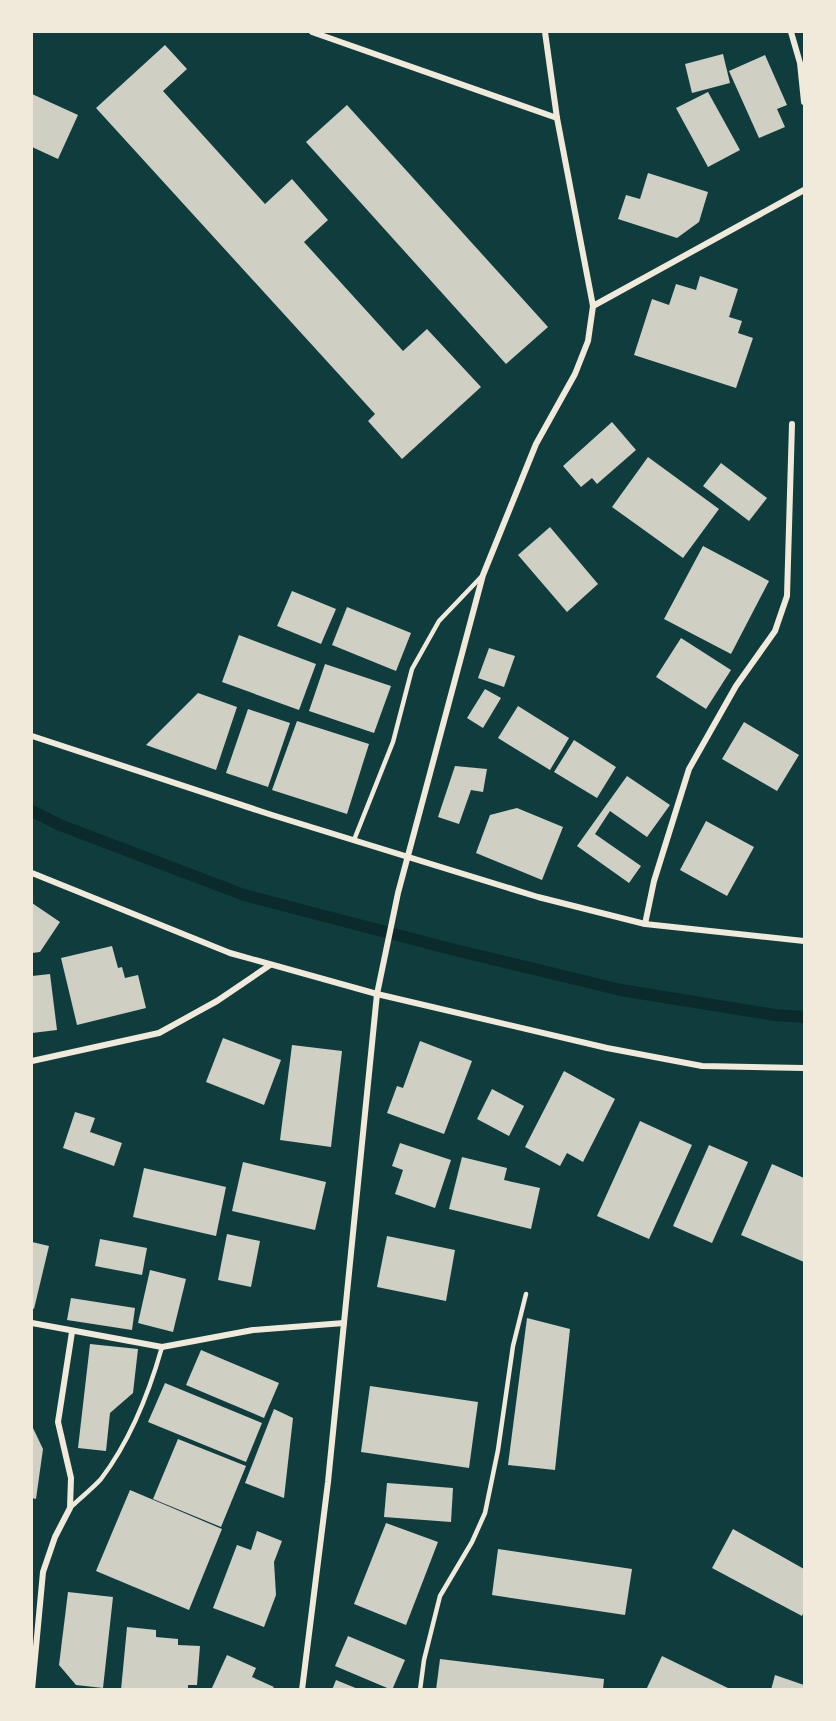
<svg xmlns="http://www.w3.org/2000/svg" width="836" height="1721" viewBox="0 0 836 1721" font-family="'Source Sans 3',sans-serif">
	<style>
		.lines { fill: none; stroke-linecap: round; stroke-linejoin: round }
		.stream { stroke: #0a2a2b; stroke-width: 12 }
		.building { fill: #cfcfc3 }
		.service { stroke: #f1e9da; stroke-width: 4.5 }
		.minor { stroke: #f1e9da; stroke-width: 6 }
	</style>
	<rect width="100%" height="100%" fill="#0f3d3e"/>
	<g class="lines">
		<polyline class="stream" points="32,811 60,825 244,895 451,949 621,990 775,1015 804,1017"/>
	</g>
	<g class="building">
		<polygon points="165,45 187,69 163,91 265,204 292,179 328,220 304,242 403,351 427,329 481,387 402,459 368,421 375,414 96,108"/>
		<polygon points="723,54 730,83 692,93 685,64"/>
		<polygon points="765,55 787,105 777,109 785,127 759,138 729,71"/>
		<polygon points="708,92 740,150 708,167 676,108"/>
		<polygon points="32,94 78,115 58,159 32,147"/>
		<polygon points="347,105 548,327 506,364 306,142"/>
		<polygon points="648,173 708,192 699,222 677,238 618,219 626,195 640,199"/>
		<polygon points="700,276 738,289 729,317 742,321 738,333 753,338 736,388 634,355 652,299 669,305 676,284 696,290"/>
		<polygon points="612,422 636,450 597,484 592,478 581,487 563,466"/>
		<polygon points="648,457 719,509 683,558 612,507"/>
		<polygon points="721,463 767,498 749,521 703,486"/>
		<polygon points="550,527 598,584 567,612 518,555"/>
		<polygon points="703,546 769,581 731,654 664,619"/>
		<polygon points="292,591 336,609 321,644 277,626"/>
		<polygon points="347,607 411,633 396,671 332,645"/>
		<polygon points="239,635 316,664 299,710 222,682"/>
		<polygon points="681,638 731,670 706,709 656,677"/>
		<polygon points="489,648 515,656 504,687 478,678"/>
		<polygon points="325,664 391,686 374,733 309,711"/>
		<polygon points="485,689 501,698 483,728 467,718"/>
		<polygon points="198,693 237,707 216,770 146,745"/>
		<polygon points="518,706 569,738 550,770 498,738"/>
		<polygon points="248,709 290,723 268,787 226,773"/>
		<polygon points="297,721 369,744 347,814 272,790"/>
		<polygon points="744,722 799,755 777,791 722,759"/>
		<polygon points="574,740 616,767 597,798 554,772"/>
		<polygon points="455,766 487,769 483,792 471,790 459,824 438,817"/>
		<polygon points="627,776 670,805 647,837 610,811 595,834 641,866 629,883 577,846"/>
		<polygon points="517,808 563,827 542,880 476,853 490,815"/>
		<polygon points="706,821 754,847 727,896 680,870"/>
		<polygon points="32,903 60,922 40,952 32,953"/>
		<polygon points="112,946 118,968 122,967 125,978 138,975 146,1008 77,1025 61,958"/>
		<polygon points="50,974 57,1030 32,1033 32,976"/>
		<polygon points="223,1038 281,1060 264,1105 206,1082"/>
		<polygon points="420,1041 472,1061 444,1134 387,1113 397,1086 403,1088"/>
		<polygon points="292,1045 342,1051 331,1147 280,1140"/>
		<polygon points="564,1071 615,1099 583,1162 567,1153 560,1166 525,1147"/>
		<polygon points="492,1089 524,1106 509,1136 477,1119"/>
		<polygon points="75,1112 95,1118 90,1132 122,1143 114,1166 63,1148"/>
		<polygon points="640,1121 692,1145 649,1239 597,1216"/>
		<polygon points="400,1143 451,1160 435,1208 395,1194 403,1170 392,1166"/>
		<polygon points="709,1145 748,1162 712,1243 673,1226"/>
		<polygon points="462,1157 507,1168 504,1180 540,1188 531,1229 449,1209"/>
		<polygon points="243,1162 326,1182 315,1230 232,1211"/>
		<polygon points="772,1164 804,1178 804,1262 741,1235"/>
		<polygon points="144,1168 226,1187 216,1236 133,1217"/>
		<polygon points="227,1234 260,1241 251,1287 218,1280"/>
		<polygon points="387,1236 455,1250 446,1301 377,1287"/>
		<polygon points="100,1239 147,1248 142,1275 95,1266"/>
		<polygon points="32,1242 49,1246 34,1309 32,1308"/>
		<polygon points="150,1270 186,1279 173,1332 138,1323"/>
		<polygon points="71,1298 135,1308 132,1330 67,1320"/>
		<polygon points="527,1318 570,1329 555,1470 508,1465"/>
		<polygon points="90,1344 138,1349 133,1393 110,1413 106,1451 78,1448"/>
		<polygon points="201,1350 279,1383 264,1418 186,1385"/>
		<polygon points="165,1383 262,1423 246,1462 148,1422"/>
		<polygon points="370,1386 478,1402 469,1468 361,1452"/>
		<polygon points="274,1409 293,1418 284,1498 245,1483"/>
		<polygon points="32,1426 43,1449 36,1499 32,1498"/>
		<polygon points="178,1439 246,1466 221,1527 153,1499"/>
		<polygon points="387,1483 453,1488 451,1522 384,1517"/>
		<polygon points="130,1490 222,1529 189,1610 96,1571"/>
		<polygon points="386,1523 438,1542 406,1625 354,1604"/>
		<polygon points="733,1529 804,1569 804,1611 802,1616 712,1568"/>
		<polygon points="257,1531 282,1541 274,1562 276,1595 264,1627 213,1608 237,1545 251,1550"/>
		<polygon points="498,1549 632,1569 625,1615 492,1595"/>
		<polygon points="68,1592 113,1597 103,1688 76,1685 59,1665"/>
		<polygon points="127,1627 156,1630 156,1637 178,1639 178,1645 200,1646 197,1685 188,1685 188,1690 121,1690"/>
		<polygon points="348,1636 405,1660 392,1690 335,1666"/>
		<polygon points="227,1655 256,1668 252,1677 274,1687 271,1690 211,1690"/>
		<polygon points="662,1656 732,1690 646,1690"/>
		<polygon points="440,1659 604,1679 603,1690 436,1690"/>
		<polygon points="775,1675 804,1685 804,1690 771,1690"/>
		<polygon points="336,1680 358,1689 358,1690 332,1690"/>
	</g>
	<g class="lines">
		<g class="service">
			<polyline points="354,840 393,742 412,669 439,621 483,575"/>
			<path d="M70,1508C80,1498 92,1489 101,1479C130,1441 149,1393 162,1347"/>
			<polyline points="420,1690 424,1660 440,1596 472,1542 485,1513 498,1450 513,1346 526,1294"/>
		</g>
		<g class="minor">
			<polyline points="312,32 557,118"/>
			<polyline points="791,32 800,63 804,102"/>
			<polyline points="593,306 804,190"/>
			<polyline points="32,736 272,815 538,897 645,924 804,941"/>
			<polyline points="32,873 230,953 377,994 607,1048 702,1066 804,1068"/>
			<polyline points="645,924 654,881 689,769 736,686 775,631 787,596 792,424"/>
			<polyline points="32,1061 159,1033 217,1001 270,965"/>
			<polyline points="32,1323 162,1347 253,1330 344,1323"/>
			<polyline points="32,1690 43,1572 55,1537 70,1508 71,1478 58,1422 72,1332"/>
			<polyline points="302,1690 328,1482 377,994 398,893 483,575 536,444 575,374 588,341 593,306 557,118 545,32"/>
		</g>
	</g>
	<rect width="836" height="1721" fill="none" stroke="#f1e9da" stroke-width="66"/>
</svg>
